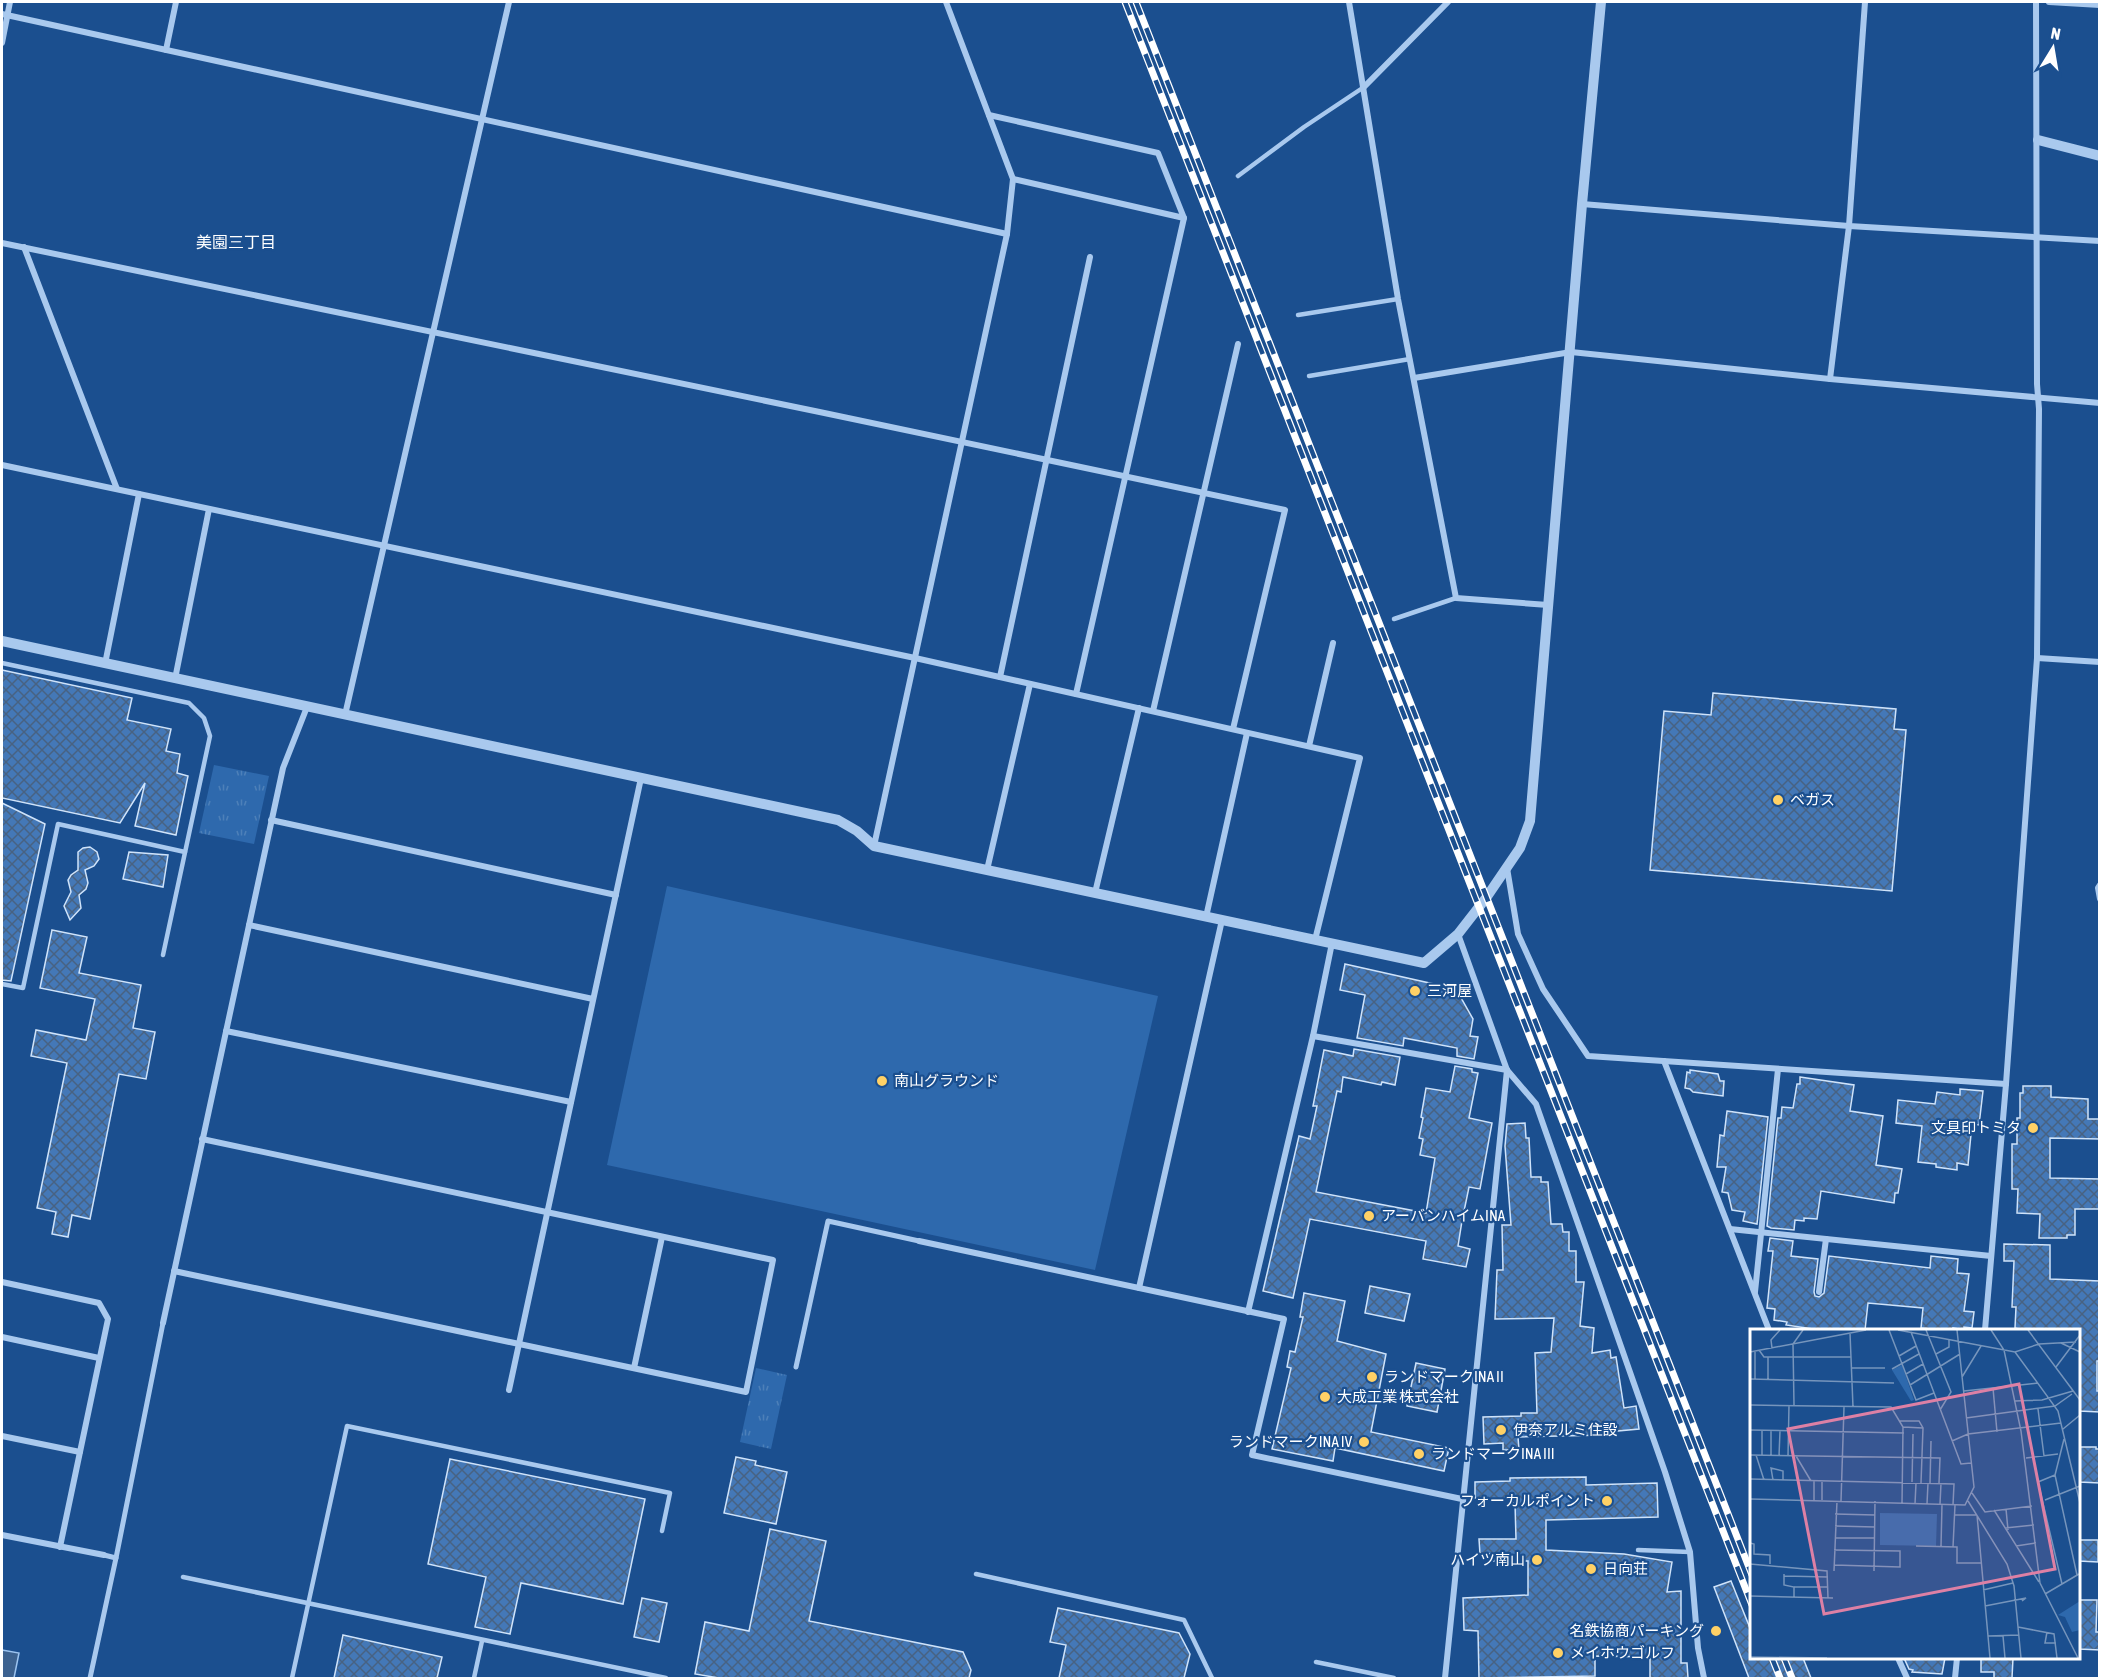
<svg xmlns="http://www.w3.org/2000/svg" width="2101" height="1680" viewBox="0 0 2101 1680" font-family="'Asap Condensed','Noto Sans JP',sans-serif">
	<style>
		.green { fill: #2e69ad }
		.park { fill: url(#park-tufts) }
		.water { fill: #3c6290; stroke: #9cc4f0; stroke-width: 1.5 }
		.building { fill: url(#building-cross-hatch); stroke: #cfe3fa; stroke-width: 1.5 }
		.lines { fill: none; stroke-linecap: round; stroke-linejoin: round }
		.service { stroke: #a9c9ee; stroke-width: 4.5 }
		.pedestrian { stroke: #a9c9ee; stroke-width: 5 }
		.minor { stroke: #a9c9ee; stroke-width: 6 }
		.tertiary { stroke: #a9c9ee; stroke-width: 10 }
		.rail-casing { stroke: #fff; stroke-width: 7 }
		.rail { stroke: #1b4f8f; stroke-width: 4.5; stroke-dasharray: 14; stroke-linecap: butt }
		.poi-dot { fill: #ffd166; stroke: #1b4f8f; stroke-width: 2 }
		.labels { text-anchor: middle; stroke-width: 4.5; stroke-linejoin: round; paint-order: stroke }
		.poi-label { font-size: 15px; fill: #fff; stroke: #1b4f8f; text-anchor: start }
		.neighbourhood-label { font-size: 16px; fill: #fff; stroke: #1b4f8f }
		.inset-road { fill: none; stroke: #7695bc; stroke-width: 1.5 }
		.view { fill: #dd80a5; fill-opacity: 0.15; stroke: #dd80a5; stroke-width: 3 }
		.inset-edge { fill: none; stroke: #fff; stroke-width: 3 }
	</style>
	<defs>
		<pattern id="park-tufts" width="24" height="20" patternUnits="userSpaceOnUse" patternTransform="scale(1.5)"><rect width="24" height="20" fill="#2e69ad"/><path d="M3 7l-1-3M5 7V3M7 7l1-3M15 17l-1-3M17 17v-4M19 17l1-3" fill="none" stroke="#4d80b9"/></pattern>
		<pattern id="building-cross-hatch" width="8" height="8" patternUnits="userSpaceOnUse" patternTransform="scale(1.5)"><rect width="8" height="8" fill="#4478b7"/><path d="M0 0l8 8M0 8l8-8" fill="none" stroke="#486282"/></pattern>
	</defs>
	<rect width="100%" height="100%" fill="#1b4f8f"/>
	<polygon class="green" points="667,886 1158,996 1095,1270 607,1165"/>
	<g class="park">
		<polygon points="214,765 269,776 254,844 199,833"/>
		<polygon points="756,1368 787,1375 771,1449 740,1442"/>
	</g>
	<polygon class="water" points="2,1650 19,1653 14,1678 2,1678"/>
	<g class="building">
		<polygon points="2,670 132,698 127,720 171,729 166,751 180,754 177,773 188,776 176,835 135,826 145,783 120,823 2,798"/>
		<polygon points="1713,693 1896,709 1894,729 1906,730 1892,891 1650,870 1664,711 1711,715"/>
		<polygon points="2,803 45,824 11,981 2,980"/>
		<polygon points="90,847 97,852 99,859 94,866 85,870 88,883 86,889 79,895 81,908 70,920 64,906 71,892 68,880 71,875 78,870 78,852 83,848"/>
		<polygon points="129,852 168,855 163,887 123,879"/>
		<polygon points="52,930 87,937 79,973 141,985 133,1028 155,1032 146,1079 119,1074 90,1219 72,1215 68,1237 52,1234 56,1212 37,1208 67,1063 31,1056 36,1030 86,1040 95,999 40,988"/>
		<polygon points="1345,964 1456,989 1473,1019 1470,1036 1478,1037 1474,1059 1457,1056 1457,1048 1404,1038 1403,1046 1357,1038 1365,995 1340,990"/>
		<polygon points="1354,1049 1400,1057 1395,1085 1382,1082 1381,1085 1343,1077 1341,1092 1337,1091 1316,1192 1426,1213 1435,1158 1420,1155 1423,1139 1419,1138 1423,1118 1421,1117 1426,1088 1450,1092 1455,1066 1472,1069 1472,1072 1478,1073 1469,1118 1492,1123 1480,1189 1469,1187 1462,1221 1458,1246 1470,1249 1466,1267 1423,1259 1426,1241 1310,1219 1293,1298 1263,1291 1299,1136 1310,1139 1317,1106 1313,1106 1324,1050 1353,1056"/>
		<polygon points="1690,1070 1718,1074 1720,1081 1724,1081 1723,1096 1693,1092 1690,1089 1685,1088 1687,1072 1690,1073"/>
		<polygon points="1800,1077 1854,1085 1850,1111 1883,1116 1876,1165 1902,1169 1898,1193 1895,1193 1894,1203 1821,1191 1817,1219 1804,1218 1804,1221 1795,1220 1794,1230 1771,1228 1767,1226 1778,1118 1781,1118 1782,1107 1793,1108 1797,1084 1800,1084"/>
		<polygon points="2023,1086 2051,1086 2051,1097 2088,1099 2088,1119 2100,1119 2100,1139 2050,1138 2050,1178 2100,1179 2100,1209 2075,1209 2075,1235 2067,1235 2067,1238 2039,1238 2040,1214 2017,1213 2018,1189 2012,1189 2012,1144 2017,1144 2017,1118 2020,1118 2020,1093 2023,1093"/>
		<polygon points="1960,1089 1983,1091 1979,1125 1972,1124 1968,1165 1957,1163 1957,1170 1936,1167 1936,1164 1918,1162 1922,1126 1896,1123 1898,1100 1935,1104 1937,1092 1960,1095"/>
		<polygon points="1727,1111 1768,1117 1757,1224 1743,1221 1745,1212 1732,1210 1728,1193 1722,1192 1726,1167 1717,1167 1720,1135 1724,1136"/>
		<polygon points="1525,1123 1526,1138 1529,1138 1531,1177 1541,1177 1541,1182 1548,1182 1551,1224 1562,1224 1563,1232 1569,1232 1569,1251 1576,1251 1576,1282 1584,1282 1580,1326 1594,1328 1592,1353 1610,1350 1611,1358 1616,1357 1624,1408 1636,1406 1639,1429 1607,1432 1607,1435 1518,1437 1519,1450 1503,1450 1503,1443 1484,1444 1483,1417 1521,1416 1521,1413 1537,1413 1535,1353 1551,1352 1554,1318 1495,1319 1497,1270 1503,1270 1502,1225 1511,1225 1505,1146 1507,1124"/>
		<polygon points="1770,1238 1793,1241 1791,1256 1818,1259 1814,1292 1815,1296 1819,1297 1824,1293 1829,1256 1930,1268 1931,1256 1958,1259 1957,1273 1969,1274 1964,1311 1974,1312 1972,1328 1964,1327 1964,1330 1953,1328 1953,1330 1941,1330 1921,1328 1923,1308 1868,1303 1865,1330 1820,1330 1786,1325 1787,1322 1774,1320 1775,1309 1767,1308 1773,1251 1768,1251"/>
		<polygon points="2004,1244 2050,1245 2050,1279 2100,1281 2100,1361 2097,1361 2097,1391 2100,1391 2100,1412 2079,1411 2079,1330 2019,1330 2019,1329 2015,1328 2016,1307 2012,1307 2014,1261 2004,1261"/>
		<polygon points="1370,1286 1410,1294 1404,1321 1365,1313"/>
		<polygon points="1304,1293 1345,1301 1337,1341 1386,1354 1371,1432 1449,1448 1444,1471 1335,1448 1333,1461 1272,1449 1291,1368 1287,1367 1290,1351 1295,1352 1303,1317 1300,1317"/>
		<polygon points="1416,1363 1445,1369 1437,1412 1407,1406"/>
		<polygon points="2079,1447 2096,1447 2096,1449 2100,1449 2100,1483 2079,1482"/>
		<polygon points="736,1457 756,1461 755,1465 787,1472 776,1524 724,1513"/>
		<polygon points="450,1459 645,1499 623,1604 521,1583 510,1634 475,1627 486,1577 428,1564"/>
		<polygon points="1586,1477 1586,1485 1657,1483 1658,1517 1546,1520 1546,1550 1624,1554 1672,1562 1667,1592 1681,1591 1681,1663 1687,1663 1688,1678 1650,1678 1650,1657 1595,1656 1595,1676 1479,1678 1478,1631 1464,1630 1463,1598 1528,1595 1528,1561 1492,1561 1491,1554 1480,1554 1479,1539 1516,1539 1515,1503 1510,1503 1510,1499 1479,1500 1479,1498 1475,1498 1475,1482 1510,1481 1510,1478"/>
		<polygon points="770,1529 826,1541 809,1621 963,1652 971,1670 969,1678 719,1678 695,1674 705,1622 749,1631"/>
		<polygon points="2079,1540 2098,1540 2098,1562 2079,1561"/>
		<polygon points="1731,1581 1752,1633 1752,1658 1803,1658 1811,1678 1749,1678 1714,1587"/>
		<polygon points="642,1598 667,1603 659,1642 634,1637"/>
		<polygon points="2079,1600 2097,1600 2096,1632 2100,1632 2100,1650 2079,1649"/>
		<polygon points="1058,1608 1179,1633 1190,1654 1184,1678 1059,1678 1066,1645 1050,1642"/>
		<polygon points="343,1635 442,1657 437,1678 334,1678"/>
		<polygon points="1904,1658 1945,1658 1942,1674 1912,1672 1913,1670 1909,1669"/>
		<polygon points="1981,1658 2013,1658 2012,1678 1994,1678 1994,1672 1981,1672"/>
	</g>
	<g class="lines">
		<g class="service">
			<polyline points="1238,176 1304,127 1364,87"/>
			<polyline points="1298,315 1398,299"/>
			<polyline points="1309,376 1410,359"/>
			<polyline points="1394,619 1456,598"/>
			<polyline points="2,663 189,703 204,718 210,736 163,955"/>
			<polyline points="2,984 23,988 58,824 185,852"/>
			<polyline points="1638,1550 1690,1552"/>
			<polyline points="976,1574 1184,1620 1212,1678"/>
			<polyline points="183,1577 666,1678"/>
			<polyline points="1316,1662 1394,1678"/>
			<polyline points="292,1678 347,1426 670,1493 662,1531"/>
			<polyline points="474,1678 482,1641"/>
		</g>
		<g class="pedestrian">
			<polyline points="796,1367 828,1221 919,1241"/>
			<polyline points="116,1558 163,1323"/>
			<polyline points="90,1678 116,1558 104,1555"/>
		</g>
		<g class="minor">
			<polyline points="1349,2 1398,299 1456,598 1548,605"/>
			<polyline points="2049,2 2100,5"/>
			<polyline points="2,14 1007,234"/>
			<polyline points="2,43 10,2"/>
			<polyline points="166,50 176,2"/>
			<polyline points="1364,87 1448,2"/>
			<polyline points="989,115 1158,153 1184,218 1076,694"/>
			<polyline points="1013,179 1184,218"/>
			<polyline points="1582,204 1849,226 2100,241"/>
			<path d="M2,243C429,333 858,418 1285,510L1233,729"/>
			<polyline points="24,247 117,489"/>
			<polyline points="1414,378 1571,352 1830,379 2100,403"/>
			<polyline points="1830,379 1849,226 1865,2"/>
			<polyline points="2,465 915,658 1360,758 1315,940"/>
			<polyline points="2037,658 2100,662"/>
			<polyline points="105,664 139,494"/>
			<polyline points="1000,677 1090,257"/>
			<polyline points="175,679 209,509"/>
			<polyline points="1153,711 1238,344"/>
			<polyline points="345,715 509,2"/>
			<polyline points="1309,746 1333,643"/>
			<polyline points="271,820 616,895"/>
			<polyline points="874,846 1007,234 1013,179 946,2"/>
			<polyline points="1507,868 1518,934 1543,989 1588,1056 2006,1084"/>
			<polyline points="987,870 1030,684"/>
			<polyline points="2100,885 2098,888 2100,899"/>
			<polyline points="1095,893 1139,708"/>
			<polyline points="1206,917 1247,733"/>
			<polyline points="249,925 593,999"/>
			<polyline points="1458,934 1507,1070 1536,1104 1665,1472 1690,1552 1698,1648 1704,1678"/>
			<polyline points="226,1031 571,1102"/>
			<polyline points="1313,1036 1507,1070"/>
			<polyline points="1664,1061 1769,1330"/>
			<polyline points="1730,1229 1991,1256"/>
			<polyline points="919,1241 1284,1319 1252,1455 1462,1499"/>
			<polyline points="174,1271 746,1392 773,1260 202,1139"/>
			<polyline points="2,1282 99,1303 108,1319 60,1547"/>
			<polyline points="1139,1288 1222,920"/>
			<polyline points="1755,1292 1778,1069"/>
			<polyline points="1819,1292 1826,1239"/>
			<polyline points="1248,1312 1313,1036 1332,943"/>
			<polyline points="163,1323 283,768 307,707"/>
			<polyline points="1985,1330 2006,1084 2037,658 2039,409 2037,384 2036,2"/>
			<polyline points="2,1337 99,1358"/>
			<polyline points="634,1368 662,1237"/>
			<polyline points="509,1390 641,778"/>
			<polyline points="2,1436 80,1452"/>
			<polyline points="2,1535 104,1555"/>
			<polyline points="1898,1658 1907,1678"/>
			<polyline points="1445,1678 1507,1070"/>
			<polyline points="1955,1678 1957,1658"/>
		</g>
		<g class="tertiary">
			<polyline points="2038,140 2100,156"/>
			<polyline points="2,641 838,820 857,831 874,846 1424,963 1458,934 1486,898 1520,848 1530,821 1582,204 1601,2"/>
		</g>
		<defs>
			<g id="rail">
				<polyline points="1125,2 1752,1605"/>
				<polyline points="1136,2 1752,1575"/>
				<polyline points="1772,1658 1780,1678"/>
				<polyline points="1784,1658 1792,1678"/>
			</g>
		</defs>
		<use href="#rail" class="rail-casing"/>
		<use href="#rail" class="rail"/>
	</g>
	<g class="poi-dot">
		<circle cx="1778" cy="800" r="6"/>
		<circle cx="1415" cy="991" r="6"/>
		<circle cx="882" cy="1081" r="6"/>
		<circle cx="2033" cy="1128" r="6"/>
		<circle cx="1369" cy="1216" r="6"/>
		<circle cx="1372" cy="1377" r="6"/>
		<circle cx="1325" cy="1397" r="6"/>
		<circle cx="1501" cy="1430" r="6"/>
		<circle cx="1364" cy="1442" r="6"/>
		<circle cx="1419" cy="1454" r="6"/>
		<circle cx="1607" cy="1501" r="6"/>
		<circle cx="1537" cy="1560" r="6"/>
		<circle cx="1591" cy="1569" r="6"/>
		<circle cx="1716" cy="1631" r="6"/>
		<circle cx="1558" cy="1653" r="6"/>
	</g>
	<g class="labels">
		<g class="poi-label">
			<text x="1790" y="805">ベガス</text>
			<text x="1427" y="996">三河屋</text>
			<text x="894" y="1086">南山グラウンド</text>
			<text x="2021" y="1133" text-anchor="end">文具印トミタ</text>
			<text x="1381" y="1221">アーバンハイムINA</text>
			<text x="1384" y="1382">ランドマークINA II</text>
			<text x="1337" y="1402">大成工業 株式会社</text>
			<text x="1513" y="1435">伊奈アルミ住設</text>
			<text x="1352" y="1447" text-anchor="end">ランドマークINA IV</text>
			<text x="1431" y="1459">ランドマークINA III</text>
			<text x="1595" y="1506" text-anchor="end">フォーカルポイント</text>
			<text x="1525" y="1565" text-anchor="end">ハイツ南山</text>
			<text x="1603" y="1574">日向荘</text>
			<text x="1704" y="1636" text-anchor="end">名鉄協商パーキング</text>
			<text x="1570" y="1658">メイホウゴルフ</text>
		</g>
		<g class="neighbourhood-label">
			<text x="236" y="248">美園三丁目</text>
		</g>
	</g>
	<g transform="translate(1750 1329)">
		<rect width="330" height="330" fill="#1b4f8f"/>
		<path d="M130,184L187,185L186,217L130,216ZM330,272V301L322,303L315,288L308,286Z" fill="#2e69ad"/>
		<path d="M152,36L164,71L161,72L142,41Z" fill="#2e69ad"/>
		<path class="inset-road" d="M139,1L166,71L184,64M148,1L265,23L289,15M176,1L201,63L190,81M241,1L254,21L271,102L290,254L328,329M278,1L330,71M161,3L211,135L221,134M100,4L103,78M311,14L330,23M289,15L326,13M22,19L21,11L30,1M9,21L14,28H101M5,22V50M0,23L116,1M265,23L308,82L330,174M186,25L199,18V11M149,27L166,17M18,28V51M306,38L330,6M101,39H135M142,40L169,25M156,45L173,35M212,48L231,17M0,50L144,54M160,56L210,25M243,59L247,103M214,62L288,54M265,72L292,71L323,62M0,76L141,78L153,98L152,175M44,76L43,15L53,1M288,80L294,127M216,89L305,77L322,65M149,92H169L173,99L171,154M153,98L173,99M313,100L330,86M0,101L154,104M314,110L305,146L327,246M202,112L218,105L311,94M0,126L190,129L189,154M6,126L14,151M12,126V101M21,126V102M29,127L30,102M38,127L39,76M46,127L61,152M276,129L308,125M305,146L288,153L312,255M0,150L204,155L203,176M23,151L21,139L33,142V151M162,153L163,105M180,154L181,112M222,164L235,183L282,177M0,170L215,176L224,158L207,1M64,171V152M72,171V152M295,171L330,157M91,172L94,78M218,172L257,235L264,257L271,329M165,175L166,154M177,175L178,154M190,175L191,154M256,180L258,201M244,181L289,253M85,185L125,186M205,186H227M227,186L240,329M85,197L125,198M255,199L284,196M85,209H124M0,214L4,215V225L20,226V235M166,217L207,218V234H231M266,217L286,214M191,218L192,175M203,218L205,176M0,235L77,242L78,269M84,236L150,238V222L84,221M84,242L87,172M124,242L125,172M34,245V256L44,258V269M34,247L78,248M44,258H78M233,261L263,254M295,265L329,245M0,267L83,269M235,277L276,269L272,272M268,298L304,305L307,329M297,303L295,314H306M238,307L269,306M253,307L255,329M0,328L77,329"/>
		<path class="view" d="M269,55L305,240L74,285L38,100Z"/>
		<rect width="330" height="330" class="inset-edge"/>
	</g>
	<rect width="2101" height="1680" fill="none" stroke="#ffffff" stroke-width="6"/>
	<g transform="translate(2053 48) rotate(11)" stroke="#1b4f8f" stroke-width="4.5" paint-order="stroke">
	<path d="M0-4.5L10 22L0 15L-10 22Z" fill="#ffffff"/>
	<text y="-9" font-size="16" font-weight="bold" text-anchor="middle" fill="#ffffff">N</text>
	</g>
</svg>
